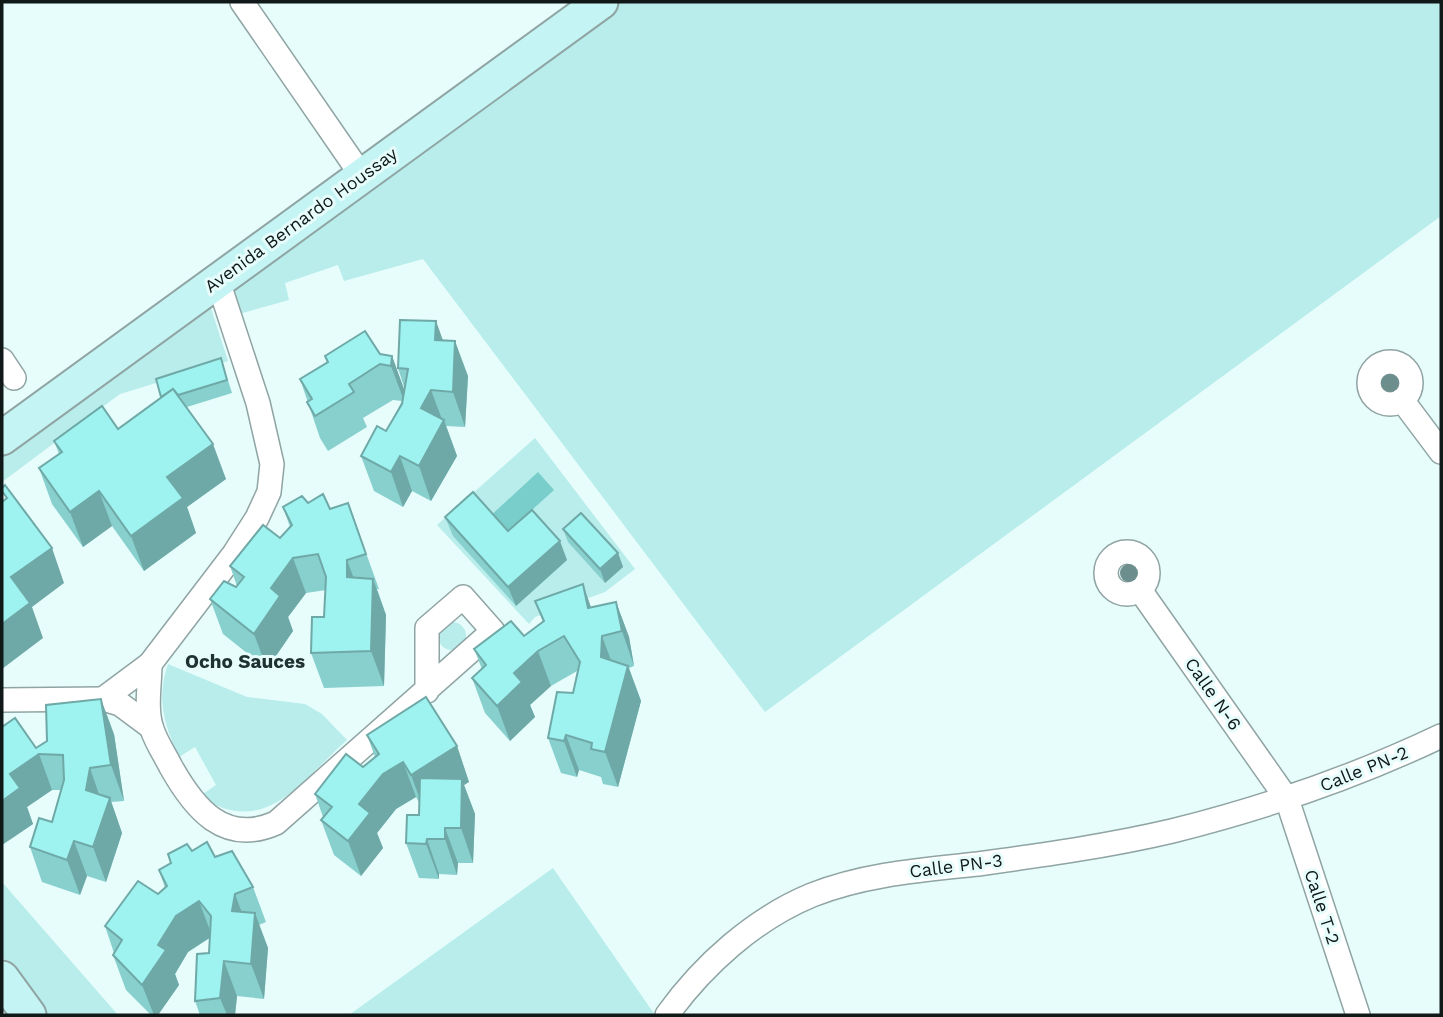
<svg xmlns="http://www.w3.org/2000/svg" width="1443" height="1017" viewBox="0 0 1443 1017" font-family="'Work Sans',sans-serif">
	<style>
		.green { fill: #b8edeb }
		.water { fill: #79cdca }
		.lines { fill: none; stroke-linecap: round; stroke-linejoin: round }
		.street-casing { stroke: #8fa4a3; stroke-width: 26 }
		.secondary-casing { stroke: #8fa4a3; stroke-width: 37 }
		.street { stroke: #fff; stroke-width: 23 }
		.secondary { stroke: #c4f4f3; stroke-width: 33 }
		.tree { fill: #6c8e8d }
		.wall { fill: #88d0ce }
		.shaded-wall { fill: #6fa9a7 }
		.building { fill: #9ef2ef; stroke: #6fa9a7; stroke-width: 2 }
		.labels { text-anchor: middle; stroke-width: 6; stroke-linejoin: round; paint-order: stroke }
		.street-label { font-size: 18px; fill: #101818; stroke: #e6fdfc }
		.neighbourhood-label { font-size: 19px; font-weight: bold; fill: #1f3231; stroke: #e6fdfc }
	</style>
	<rect width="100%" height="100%" fill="#e6fdfc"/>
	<g class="green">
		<polygon points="601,2 1441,2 1441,216 765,712 423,259 344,281 338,265 285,283 289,300 239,314 231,286"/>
		<polygon points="209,302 228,361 120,394 2,482 2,456"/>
		<polygon points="535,438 635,569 605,592 535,617 529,624 437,525"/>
		<circle cx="452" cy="636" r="14"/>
		<path d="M168,664L247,697L305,704L322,714L347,740C301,781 265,840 200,796L216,785L195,747L179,757C164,725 156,698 168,664Z"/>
		<polygon points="553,868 655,1015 349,1015"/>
		<polygon points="2,882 118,1015 46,1015 2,956"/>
	</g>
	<polygon class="water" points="538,472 554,490 503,536 487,519"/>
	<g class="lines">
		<defs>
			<g id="street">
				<polyline points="242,2 362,176"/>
				<polyline points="2,360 14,378"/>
				<circle cx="1390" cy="383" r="21"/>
				<polyline points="1402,400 1441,452"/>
				<circle cx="1127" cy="573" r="21"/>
				<polyline points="1140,590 1287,799 1358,1015"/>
				<path d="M150,664C150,684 145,710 152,729C156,742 165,755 171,767C194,808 224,846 276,823L493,631L463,597L427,628V691"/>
				<polyline points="103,699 150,664 234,554 257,518 269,492 272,464 258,403 218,281"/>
				<polyline points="2,700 103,699 120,704 151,727"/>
				<path d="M667,1015C703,965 754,919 812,895C865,874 922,870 978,864C1043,855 1108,846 1172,831C1264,808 1355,777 1441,736"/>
			</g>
			<g id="secondary">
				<polyline points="2,438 601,2"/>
				<polyline points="2,978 29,1015"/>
			</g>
		</defs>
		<use href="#street" class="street-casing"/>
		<use href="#secondary" class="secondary-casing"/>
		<use href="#street" class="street"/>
		<use href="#secondary" class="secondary"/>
	</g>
	<g class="tree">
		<circle cx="1390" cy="383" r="9"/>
		<circle cx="1129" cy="573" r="9"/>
	</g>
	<g class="wall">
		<polygon points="443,340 468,376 465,427 446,426 457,456 431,501 412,491 403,507 374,491 361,456 386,431 402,401 393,400 363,418 367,427 328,451 320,438 300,379 327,363 325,356 380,354 392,356 404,389 404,387 398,368"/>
		<polygon points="221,358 232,393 187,407 226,479 187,507 196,533 144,571 112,526 83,547 52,504 39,468 59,454 54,441 118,429"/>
		<polygon points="308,503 330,509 348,503 379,589 377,589 386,615 384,686 324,688 311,653 324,617 326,590 306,593 288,617 293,631 267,669 223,634 210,599 237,586 230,566 280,538 290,527 283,507"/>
		<polygon points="445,517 508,531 567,560 516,606 453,536"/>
		<polygon points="563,529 618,553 623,567 605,583 568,542"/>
		<polygon points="535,601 591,608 616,602 629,637 634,666 629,668 641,701 618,787 603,784 601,777 579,770 577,777 561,773 548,738 573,693 577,671 551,686 530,705 535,717 510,741 485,713 472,678 482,669 474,649 524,636 543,622"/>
		<polygon points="114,734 124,801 111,802 122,833 106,882 87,876 80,895 42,882 30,847 52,822 61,790 52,790 27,807 33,824 2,845 36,748"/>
		<polygon points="367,735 457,746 469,782 464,785 475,814 473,863 458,863 457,875 439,874 439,879 419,878 406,843 419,815 419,802 416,797 396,809 377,833 383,848 361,876 334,855 321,820 323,817 315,794 363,767 375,757"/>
		<polygon points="192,851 215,857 253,887 266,922 259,925 268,948 264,999 237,996 235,1015 200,1015 195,1001 209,953 210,938 188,952 175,974 179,985 158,1015 151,1015 126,990 113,955 114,953 105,926 158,894 165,888 159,870"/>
	</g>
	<g class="shaded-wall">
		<polygon points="436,321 449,357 435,340"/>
		<polygon points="455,341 468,376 465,427 453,392"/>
		<polygon points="392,356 405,392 404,401 391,366"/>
		<polygon points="431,390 443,422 444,420 457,456 431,501 419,466 421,408"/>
		<polygon points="213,444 226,479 187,507 196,533 144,571 131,536 167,477"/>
		<polygon points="400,456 412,491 403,507 391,472"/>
		<polygon points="99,491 112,526 83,547 70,512"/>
		<polygon points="560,541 567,560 516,606 508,587"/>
		<polygon points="52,548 64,583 32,607 43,638 2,669 2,624 11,577"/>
		<polygon points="618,553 623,567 605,583 600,569"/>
		<polygon points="293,558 306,593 288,617 293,631 267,669 254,634 271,588"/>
		<polygon points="347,560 360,595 347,577"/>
		<polygon points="373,579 386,615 384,686 371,651"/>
		<polygon points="583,584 595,619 588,608"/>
		<polygon points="616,602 629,637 634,666 622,631"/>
		<polygon points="602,636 615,671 601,657"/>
		<polygon points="538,651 551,686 530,705 535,717 510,741 497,706 514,673"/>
		<polygon points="628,666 641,701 618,787 605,752"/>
		<polygon points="101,699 114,734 124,801 111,765"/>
		<polygon points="566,735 579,770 577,777 564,741"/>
		<polygon points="457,746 469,782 464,785 475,814 473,863 461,828 424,810 411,775"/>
		<polygon points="39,754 52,790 27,807 33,824 2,845 2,801 10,774"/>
		<polygon points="403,762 416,797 396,809 377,833 383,848 361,876 348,841 359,804 383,774"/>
		<polygon points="90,768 102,803 86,790"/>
		<polygon points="110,798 122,833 106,882 93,847"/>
		<polygon points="445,828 458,863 457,875 445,839"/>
		<polygon points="427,839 439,874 439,879 426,844"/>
		<polygon points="74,841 87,876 80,895 67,860"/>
		<polygon points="235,894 248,929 232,911"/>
		<polygon points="199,901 212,936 188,952 175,974 179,985 158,1015 154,1015 142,985 158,945 176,916"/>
		<polygon points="255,913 268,948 264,999 251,964"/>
		<polygon points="224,961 237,996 235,1015 227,1015 220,998"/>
	</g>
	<g class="building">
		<polygon points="400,320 436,321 435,340 455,341 453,392 431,390 421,408 444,420 419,466 400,456 391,472 361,456 377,426 386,431 402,404 408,369 398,368"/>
		<polygon points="365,331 380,354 392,356 391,366 380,364 349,384 354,392 315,416 307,402 312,399 300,379 328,362 325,356"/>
		<polygon points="221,358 227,380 178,395 173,389 161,397 156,379"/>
		<polygon points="173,389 213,444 167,477 183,498 131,536 99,491 70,512 39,468 62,452 54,441 102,406 118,429"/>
		<polygon points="5,485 52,548 11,577 30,603 2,624 2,502 7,498 2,491 2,488"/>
		<polygon points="473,492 508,531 532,510 560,541 508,587 445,517"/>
		<polygon points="323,494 330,509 348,503 366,554 347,560 347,577 373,579 371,651 311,653 312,617 324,617 326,577 318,554 293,558 271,588 280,596 254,634 210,599 224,581 236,587 244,577 230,566 263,525 280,538 292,525 283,507 302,496 308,503"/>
		<polygon points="581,513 618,553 600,569 563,529"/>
		<polygon points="583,584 588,608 616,602 622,631 602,636 601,657 628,666 605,752 591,749 592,743 566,735 564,741 548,738 557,692 573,693 580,662 564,636 538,651 514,673 522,682 497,706 472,678 486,665 474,649 511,621 524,636 544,621 535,601"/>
		<polygon points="426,697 457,746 411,775 403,762 383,774 359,804 370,813 348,841 321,820 332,807 315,794 346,754 363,767 379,754 367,735"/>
		<polygon points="101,699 111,765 90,768 86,790 110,798 93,847 74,841 67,860 30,847 39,818 52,822 64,780 63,755 39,754 10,774 20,788 2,801 2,727 15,718 36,748 47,741 46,705"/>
		<polygon points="420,778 462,779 461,828 445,828 445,839 427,839 426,844 406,843 407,815 419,815"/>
		<polygon points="207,842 215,857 232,851 253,887 235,894 232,911 255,913 251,964 224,961 220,998 195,1001 197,954 209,953 211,916 199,901 176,916 158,945 166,950 142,985 113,955 122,940 105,926 138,881 158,894 167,886 159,870 171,863 168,854 187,844 192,851"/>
	</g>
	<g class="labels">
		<g class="street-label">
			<text transform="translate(301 220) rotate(-36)" y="6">Avenida Bernardo Houssay</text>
			<text transform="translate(1213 694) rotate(55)" y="6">Calle N-6</text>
			<text transform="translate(1364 769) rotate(-22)" y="6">Calle PN-2</text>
			<text transform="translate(956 866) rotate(-7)" y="6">Calle PN-3</text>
			<text transform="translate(1322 907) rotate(72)" y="6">Calle T-2</text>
		</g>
		<g class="neighbourhood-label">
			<text x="245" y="668">Ocho Sauces</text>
		</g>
	</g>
	<rect width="1443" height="1017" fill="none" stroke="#101818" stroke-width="7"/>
</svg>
